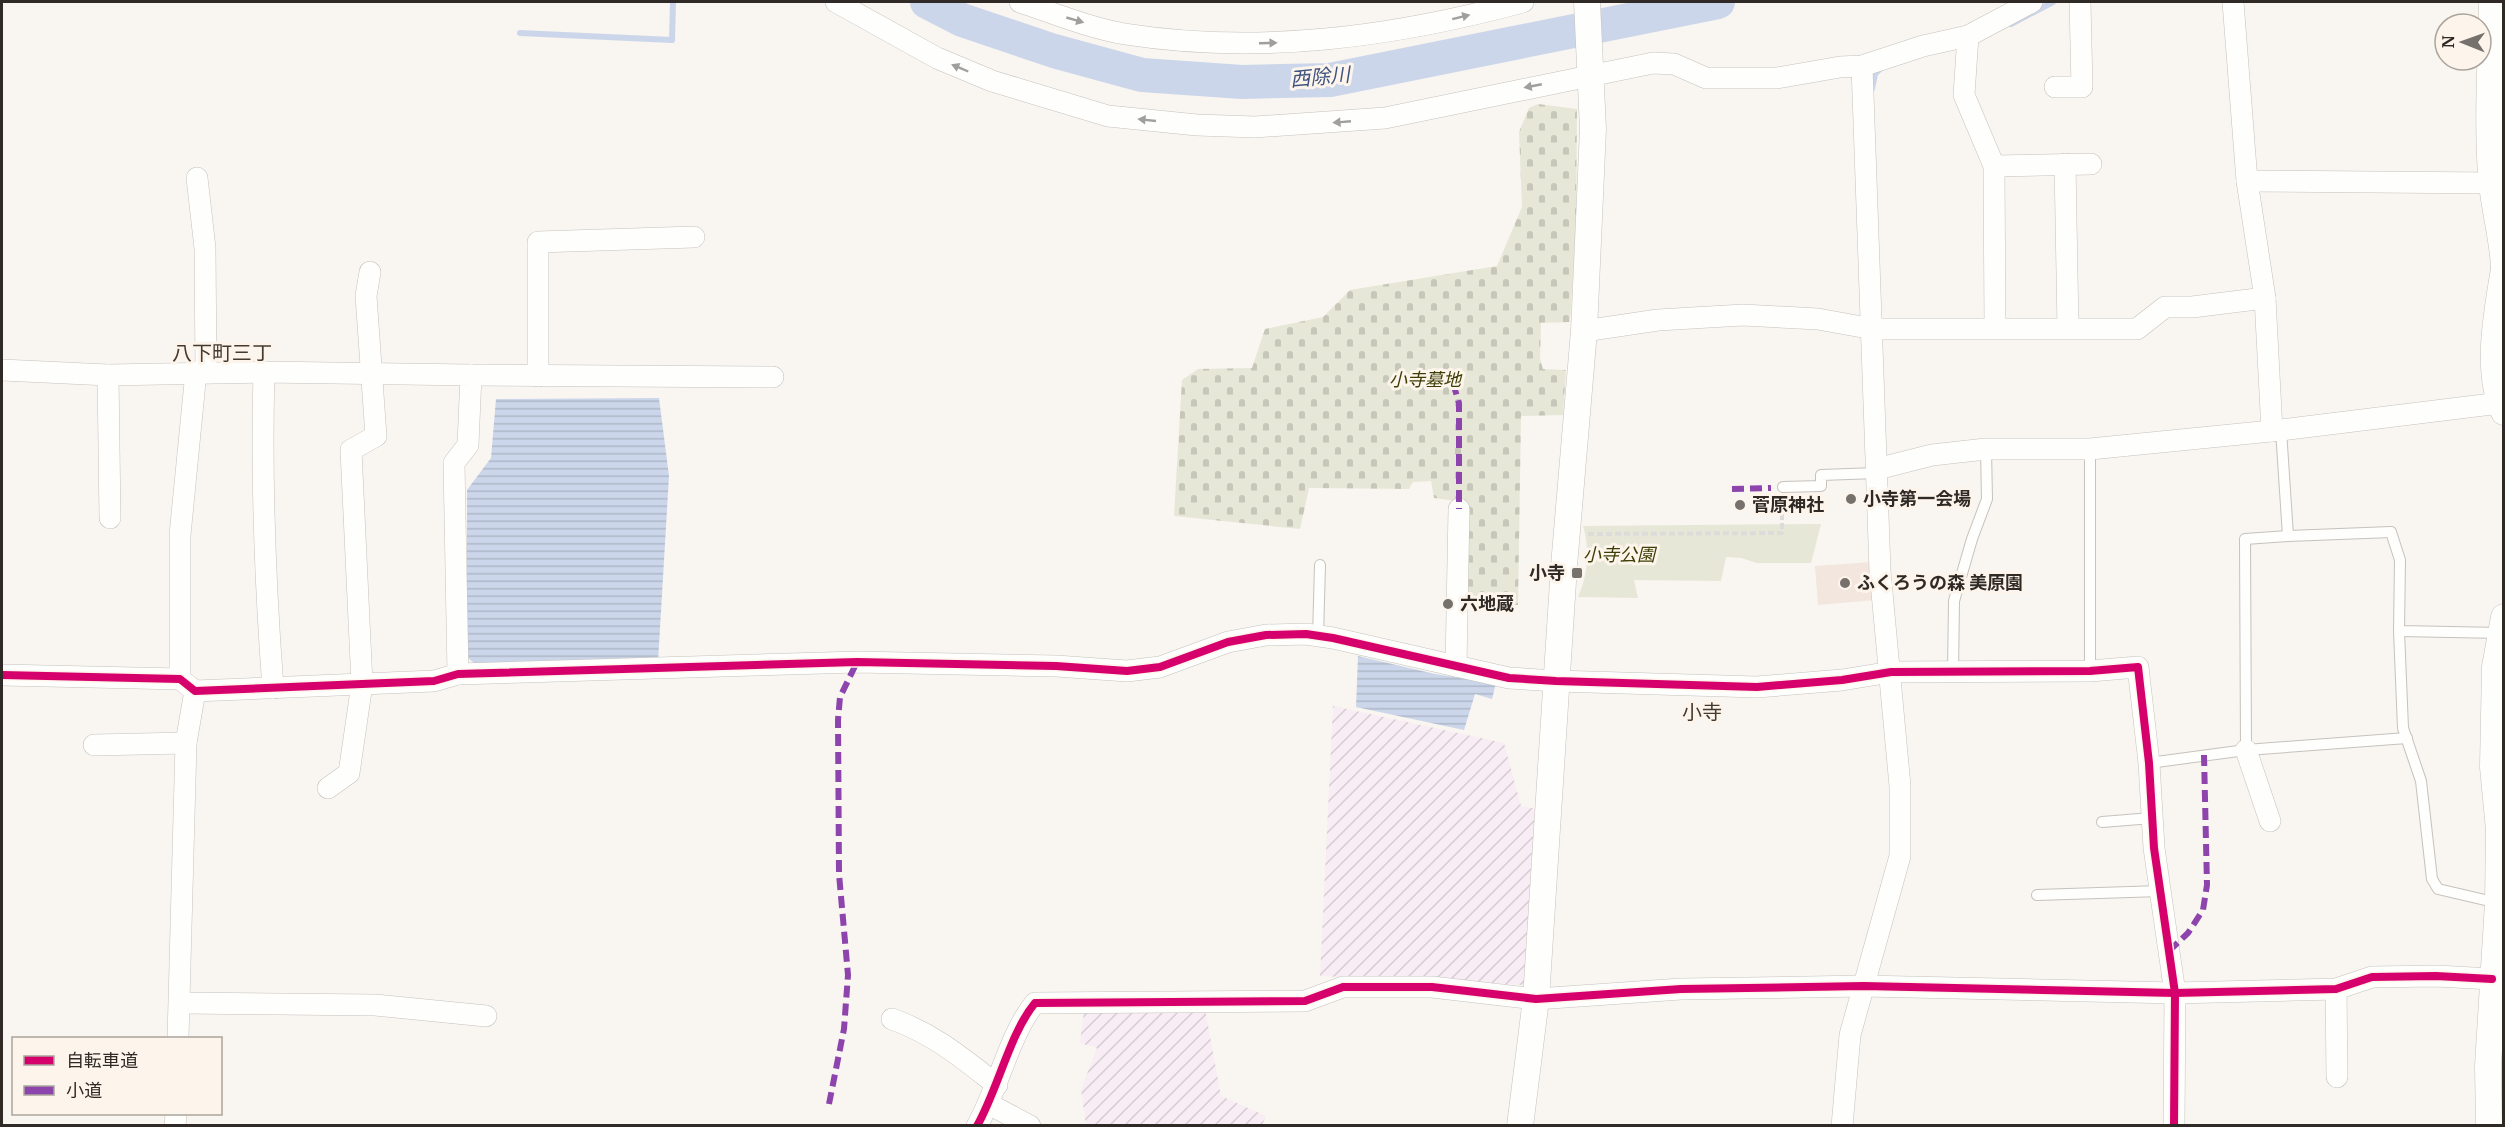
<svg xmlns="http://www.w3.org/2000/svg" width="2505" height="1127" viewBox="0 0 2505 1127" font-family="Merriweather,'Noto Sans JP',serif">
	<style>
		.industrial { fill: url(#industrial-furrows) }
		.education { fill: #f3e6df }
		.cemetery { fill: url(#cemetery-stones) }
		.park { fill: #e7e7d8 }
		.water { fill: url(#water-rules) }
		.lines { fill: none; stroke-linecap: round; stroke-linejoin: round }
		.stream { stroke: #ccd6ea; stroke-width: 6 }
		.river { stroke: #ccd6ea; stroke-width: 34 }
		.service-casing { stroke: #c6c2bd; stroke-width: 12 }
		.minor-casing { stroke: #c6c2bd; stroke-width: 22 }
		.tertiary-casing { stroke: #c6c2bd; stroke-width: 27 }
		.path { stroke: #dddcdb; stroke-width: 4; stroke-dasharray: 6 3; stroke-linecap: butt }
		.service { stroke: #fefefd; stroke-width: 10 }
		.minor { stroke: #fefefd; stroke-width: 21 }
		.tertiary { stroke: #fefefd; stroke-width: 26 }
		.quiet { stroke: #8e44ad; stroke-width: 6; stroke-dasharray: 12 6; stroke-linecap: butt }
		.cycleway-casing { stroke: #fdf5ec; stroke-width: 11 }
		.cycleway { stroke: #d6006c; stroke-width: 8 }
		.oneway { fill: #a19f9c }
		.poi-dot { fill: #76716c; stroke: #fdf5ec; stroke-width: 2 }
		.labels { text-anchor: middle; stroke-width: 6; stroke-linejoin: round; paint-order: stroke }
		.park-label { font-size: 18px; font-style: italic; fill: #3b3f04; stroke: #fdf5ec }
		.poi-label { font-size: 18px; font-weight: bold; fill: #2f2a25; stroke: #fdf5ec; text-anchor: start }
		.water-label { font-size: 20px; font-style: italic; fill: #3e547f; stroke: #fdf5ec }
		.neighbourhood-label { font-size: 20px; fill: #453a2f; stroke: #fdf5ec }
	</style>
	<defs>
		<pattern id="industrial-furrows" width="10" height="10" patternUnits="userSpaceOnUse" patternTransform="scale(1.5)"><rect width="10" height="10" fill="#f8edf4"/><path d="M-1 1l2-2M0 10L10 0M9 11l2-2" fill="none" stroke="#d5cbd1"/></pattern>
		<pattern id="cemetery-stones" width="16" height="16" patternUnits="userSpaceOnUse" patternTransform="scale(1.5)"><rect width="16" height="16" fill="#e7e7d8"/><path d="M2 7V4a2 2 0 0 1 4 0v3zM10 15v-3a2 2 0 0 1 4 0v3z" fill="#c6c6b9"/></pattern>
		<pattern id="water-rules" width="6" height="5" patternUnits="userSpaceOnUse" patternTransform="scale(1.5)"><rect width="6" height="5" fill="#ccd6ea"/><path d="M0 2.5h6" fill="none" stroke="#b0b8c9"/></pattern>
	</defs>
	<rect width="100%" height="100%" fill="#f9f5f0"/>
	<g class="industrial">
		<polygon points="1333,706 1504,743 1521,806 1536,809 1525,985 1320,976"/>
		<polygon points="1205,1009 1221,1096 1266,1116 1262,1125 1086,1125 1081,1090 1097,1048 1080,1043 1084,1010"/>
	</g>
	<polygon class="education" points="1872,562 1876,600 1818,605 1815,566"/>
	<polygon class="cemetery" points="1538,104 1577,109 1576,229 1570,322 1541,323 1540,359 1543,369 1566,370 1563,415 1521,416 1518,605 1463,604 1464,502 1434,498 1431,481 1413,482 1409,489 1309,488 1300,529 1174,516 1182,380 1198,369 1252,368 1265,329 1323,317 1350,290 1497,266 1522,207 1519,132 1529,108"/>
	<path class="park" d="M1821,524L1811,563H1757L1741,558L1726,557L1721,581L1634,580L1638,598L1578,597C1588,576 1590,548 1583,526Z"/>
	<g class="water">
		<polygon points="659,398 669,476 658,662 475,664 467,657 467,490 491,458 496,399"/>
		<polygon points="1358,656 1435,674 1496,683 1492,699 1475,694 1464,730 1356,707"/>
	</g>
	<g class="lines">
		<g class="stream">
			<polyline points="2011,24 2053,2"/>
			<polyline points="520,33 672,40 673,2"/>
			<polyline points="1872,89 1875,74 1882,67"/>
		</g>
		<polyline class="river" points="927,2 962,20 1054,51 1142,75 1242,82 1330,80 1718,2"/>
		<defs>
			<g id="service">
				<polyline points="2281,430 2288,536 2391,532 2400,560 2399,631 2501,633"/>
				<polyline points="2090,449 2090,671"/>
				<polyline points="1783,487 1821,486 1821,475 1877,473"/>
				<polyline points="2399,631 2403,728 2421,781 2432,879 2438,889 2498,903"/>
				<polyline points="1318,636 1320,565"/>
				<polyline points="1953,672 1954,601 1972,539 1987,499 1986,449"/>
				<polyline points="2246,750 2245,539 2288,536"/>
				<polyline points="2149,763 2246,750 2407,738"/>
				<polyline points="2102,822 2152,818"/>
				<polyline points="2037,895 2161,891"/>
			</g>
			<g id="minor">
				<polyline points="836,2 937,58 992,81 1108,116 1197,125 1255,127 1385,118 1653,63 1674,64 1706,78 1777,78 1840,67 1862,66 1923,46 1968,36 2032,2"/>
				<path d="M1020,2C1053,13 1090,28 1125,34C1259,55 1393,37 1523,2"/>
				<polyline points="2233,2 2247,181 2265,298 2272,431"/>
				<polyline points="1968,36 1964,95 1994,166 1995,328"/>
				<polyline points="2055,87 2082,87 2080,2"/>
				<polyline points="2065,164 2068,328"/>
				<polyline points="1994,166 2091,164"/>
				<polyline points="197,178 205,248 206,372"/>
				<polyline points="2247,181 2492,183"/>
				<polyline points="1584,331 1658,320 1743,315 1818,319 1873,329 2137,329 2165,307 2192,307 2265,298"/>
				<polyline points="2,370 108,375 264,372 471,375 468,445 454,463 458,674"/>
				<path d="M264,372C261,478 265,582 273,688"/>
				<polyline points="108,375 110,518"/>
				<polyline points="471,375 773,377"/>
				<polyline points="538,376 538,242 694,237"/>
				<polyline points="1877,469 1932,455 1986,449 2090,449 2281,430 2500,403"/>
				<polyline points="1456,666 1459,509"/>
				<polyline points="2,675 180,679 195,691 434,681 458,674 857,662 1056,666 1127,671 1160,667 1228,642 1266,635 1306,634 1333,638 1509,678 1556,681 1757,687 1842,680 1891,672 2090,671 2138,667 2149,763 2154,848 2175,993 2174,1126"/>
				<polyline points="180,679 180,535 196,372"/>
				<polyline points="94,745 186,743"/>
				<polyline points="2246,750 2270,821"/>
				<polyline points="328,788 349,773 362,684 351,450 376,436 366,296 370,272"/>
				<polyline points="2336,989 2337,1077"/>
				<polyline points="180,1003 375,1005 486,1016"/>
				<path d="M892,1019C934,1034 962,1058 997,1085"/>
				<polyline points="178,1038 186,743 195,691"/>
				<polyline points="989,1104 1030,1126"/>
				<polyline points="175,1126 176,1114"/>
				<path d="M977,1126C998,1089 1010,1033 1035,1003L1305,1001L1343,987H1432L1536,999L1681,989L1864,986L2175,993L2336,989L2372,977L2436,976L2492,979"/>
				<polyline points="1842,1126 1850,1035 1900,856 1900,786 1880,571 1862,66"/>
			</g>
			<g id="tertiary">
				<path d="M2492,2C2491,59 2487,117 2491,174C2493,204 2502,234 2504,266"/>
				<path d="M2504,269C2497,312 2485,371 2504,412"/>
				<polyline points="1520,1126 1536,999 1564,566 1584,331 1593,129 1587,2"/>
				<polyline points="2489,1126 2488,1066 2498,903 2499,830 2493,767 2495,667 2504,617"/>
			</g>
		</defs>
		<use href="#service" class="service-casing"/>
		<use href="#minor" class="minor-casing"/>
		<use href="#tertiary" class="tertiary-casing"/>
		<polyline class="path" points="1588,534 1782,533 1782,501"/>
		<use href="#service" class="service"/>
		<use href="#minor" class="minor"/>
		<use href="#tertiary" class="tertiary"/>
		<g class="quiet">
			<polyline points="1453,383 1459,403 1459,509"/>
			<polyline points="1732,489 1771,488"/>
			<polyline points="2169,951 2188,933 2203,910 2207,885 2204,755"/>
			<polyline points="829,1104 844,1029 848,975 839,874 838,720 840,697 857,662"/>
		</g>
		<defs>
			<g id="cycleway">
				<polyline points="2,675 180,679 195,691 434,681 458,674 857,662 1056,666 1127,671 1160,667 1228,642 1266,635 1306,634 1333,638 1509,678 1556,681 1757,687 1842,680 1891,672 2090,671 2138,667 2149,763 2154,848 2175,993 2174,1126"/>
				<path d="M977,1126C998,1089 1010,1033 1035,1003L1305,1001L1343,987H1432L1536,999L1681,989L1864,986L2175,993L2336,989L2372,977L2436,976L2492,979"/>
			</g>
		</defs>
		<use href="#cycleway" class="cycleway-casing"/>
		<use href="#cycleway" class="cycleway"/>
	</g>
	<defs><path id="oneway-solid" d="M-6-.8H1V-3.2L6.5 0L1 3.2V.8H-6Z" transform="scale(1.5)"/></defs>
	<g class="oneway">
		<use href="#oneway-solid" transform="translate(1461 17) rotate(-14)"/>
		<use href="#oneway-solid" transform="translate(1075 20) rotate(16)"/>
		<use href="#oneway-solid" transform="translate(1268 43) rotate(-2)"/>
		<use href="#oneway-solid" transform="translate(960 68) rotate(-157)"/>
		<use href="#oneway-solid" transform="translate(1533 86) rotate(169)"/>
		<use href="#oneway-solid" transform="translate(1147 120) rotate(-174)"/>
		<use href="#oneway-solid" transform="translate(1342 122) rotate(175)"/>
	</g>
	<g class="poi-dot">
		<circle cx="1851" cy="499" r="6"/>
		<circle cx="1740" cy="505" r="6"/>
		<rect x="1571" y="567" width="12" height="12" rx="3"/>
		<circle cx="1845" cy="583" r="6"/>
		<circle cx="1448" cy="604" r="6"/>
	</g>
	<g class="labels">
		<g class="park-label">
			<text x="1425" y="386">小寺墓地</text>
			<text x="1619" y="561">小寺公園</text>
		</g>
		<g class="poi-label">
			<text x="1863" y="505">小寺第一会場</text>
			<text x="1752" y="511">菅原神社</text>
			<text x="1565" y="579" text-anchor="end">小寺</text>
			<text x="1857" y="589">ふくろうの森 美原園</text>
			<text x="1460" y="610">六地蔵</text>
		</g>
		<g class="water-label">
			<text transform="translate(1320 77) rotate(-5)" y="7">西除川</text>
		</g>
		<g class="neighbourhood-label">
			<text x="222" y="360">八下町三丁</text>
			<text x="1702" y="719">小寺</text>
		</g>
	</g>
	<rect width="2505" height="1127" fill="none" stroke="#2f2a25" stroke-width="6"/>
	<rect x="12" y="1037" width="210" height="78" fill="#fdf5ec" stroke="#aba49c" stroke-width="1.5"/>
	<rect x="24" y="1056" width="30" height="9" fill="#d6006c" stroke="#aba49c" stroke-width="1.5"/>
	<text x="66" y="1067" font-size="18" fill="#2f2a25">自転車道</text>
	<rect x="24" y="1086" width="30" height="9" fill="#8e44ad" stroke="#aba49c" stroke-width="1.5"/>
	<text x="66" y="1097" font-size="18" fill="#2f2a25">小道</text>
	<g transform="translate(2463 42) rotate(271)"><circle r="28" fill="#fdf5ec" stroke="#aba49c" stroke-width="1.5"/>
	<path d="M0-4.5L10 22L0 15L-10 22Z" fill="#76716c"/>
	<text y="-9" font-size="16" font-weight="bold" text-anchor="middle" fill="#2f2a25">N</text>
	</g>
</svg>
